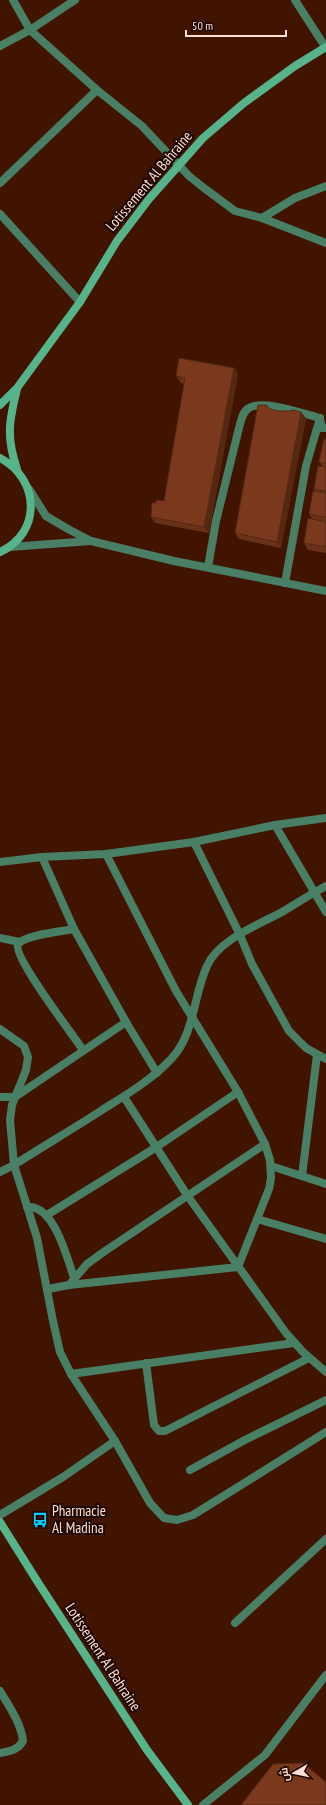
<svg xmlns="http://www.w3.org/2000/svg" width="326" height="1805" viewBox="0 0 326 1805" font-family="'PT Sans Narrow',Cairo,sans-serif">
	<style>
		.lines { fill: none; stroke-linecap: round; stroke-linejoin: round }
		.street { stroke: #487f65; stroke-width: 8 }
		.secondary { stroke: #56b38a; stroke-width: 8 }
		.wall { fill: #693118 }
		.shaded-wall { fill: #552814 }
		.building { fill: #7a391c; stroke: #552814 }
		.labels { text-anchor: middle; stroke-width: 4; stroke-linejoin: round; paint-order: stroke }
		.street-label { font-size: 15px; fill: #fedfd3; stroke: #1d0500 }
		.poi-label { font-size: 15px; fill: #fedfd3; stroke: #1d0500; text-anchor: start }
	</style>
	<rect width="100%" height="100%" fill="#411400"/>
	<g class="lines">
		<g class="street">
			<polyline points="13,0 30,30 97,90 142,126 189,176 204,188 235,211 262,218 326,243"/>
			<polyline points="295,0 326,48"/>
			<polyline points="0,46 30,30 75,0"/>
			<polyline points="0,183 97,90"/>
			<polyline points="0,214 80,302"/>
			<polyline points="262,218 295,198 326,186"/>
			<polyline points="320,419 322,428 326,428"/>
			<polyline points="29,489 46,516 68,529 91,541 174,561 326,591"/>
			<polyline points="10,547 91,541"/>
			<path d="M208,567L216,521L239,428C241,421 242,412 249,408C263,399 304,414 320,418"/>
			<polyline points="285,583 306,466 320,418"/>
			<polyline points="275,825 326,912"/>
			<polyline points="194,842 240,935 252,964 289,1031 306,1048 326,1059"/>
			<polyline points="42,857 74,929 126,1022 157,1073"/>
			<polyline points="0,862 42,857 106,854 194,842 275,825 326,818"/>
			<path d="M74,929C64,931 24,935 18,944C12,956 74,1036 83,1050"/>
			<polyline points="0,938 20,942"/>
			<polyline points="0,1029 24,1046 28,1057 26,1070 12,1105 10,1120 14,1165 37,1238 53,1321 60,1352 71,1374 115,1441 150,1503 164,1518 177,1520 193,1515 326,1432"/>
			<polyline points="0,1097 15,1097 126,1022"/>
			<polyline points="124,1097 187,1195 286,1333 303,1352 326,1372"/>
			<polyline points="271,1166 326,1184"/>
			<path d="M0,1172L14,1165C42,1147 71,1130 99,1112C124,1096 152,1080 172,1058C195,1033 193,996 207,966C218,940 258,925 282,912C297,903 311,894 326,886"/>
			<polyline points="302,1176 317,1055"/>
			<path d="M27,1207C54,1204 67,1258 74,1278"/>
			<polyline points="47,1215 155,1148 238,1092"/>
			<polyline points="257,1219 326,1239"/>
			<polyline points="69,1285 87,1264 105,1251 265,1144"/>
			<polyline points="48,1289 69,1285 238,1267 269,1189 271,1178 270,1160 265,1144 238,1092 176,991 106,854"/>
			<polyline points="146,1363 154,1425 159,1431 165,1431 309,1358"/>
			<polyline points="71,1374 294,1343"/>
			<polyline points="190,1470 243,1441 326,1400"/>
			<polyline points="0,1515 63,1477 115,1441"/>
			<polyline points="235,1623 326,1539"/>
			<path d="M0,1691C9,1706 21,1723 23,1741C18,1750 10,1751 0,1753"/>
			<polyline points="203,1805 265,1755 326,1675"/>
		</g>
		<g class="secondary">
			<path d="M17,389C9,421 6,437 17,469"/>
			<polyline points="0,405 17,388 80,302 117,241 149,199 203,138 244,103 295,66 326,47"/>
			<path d="M0,458C40,479 42,533 0,552"/>
			<polyline points="0,1522 39,1584 147,1750 188,1805"/>
		</g>
	</g>
	<g class="wall">
		<polygon points="234,368 238,374 209,533 155,523 151,517 156,503 164,501 184,384 181,383 176,376"/>
		<polygon points="270,409 306,418 281,548 239,539 235,533"/>
		<polygon points="326,439 326,553 308,550 304,543 312,519 309,514 315,491 314,489 322,466 319,462"/>
	</g>
	<g class="shaded-wall">
		<polygon points="234,368 238,374 209,533 204,527"/>
		<polygon points="301,412 306,418 281,548 277,542"/>
	</g>
	<g class="building">
		<polygon points="179,358 234,368 204,527 151,517 152,503 156,503 156,500 164,501 185,378 176,376"/>
		<polygon points="258,405 266,405 270,409 278,411 289,411 293,410 301,412 277,542 235,533"/>
		<polygon points="324,439 326,439 326,464 319,462"/>
		<polygon points="318,466 326,467 326,491 314,489"/>
		<polygon points="313,491 326,493 326,517 309,514"/>
		<polygon points="308,518 326,522 326,547 304,543"/>
		<polygon points="303,1763 326,1782 326,1805 241,1805 273,1764"/>
	</g>
	<defs>
		<symbol id="bus-bare" viewBox="-9 -9 18 18"><path d="M-5-6H5V4H4V6H2V4H-2V6H-4V4H-5ZM-3.5-4V0h7V-4ZM-3.5 1.2v1.5H-2V1.2ZM2 1.2v1.5H3.5V1.2Z" fill="#0acafa" stroke="#1d0500" stroke-width="2.5" paint-order="stroke"/></symbol>
	</defs>
	<g fill-rule="evenodd">
		<use href="#bus-bare" x="29" y="1509" width="22" height="22"/>
	</g>
	<g class="labels">
		<g class="street-label">
			<text transform="translate(149 181) rotate(-50)" y="5">Lotissement Al Bahraine</text>
			<text transform="translate(103 1657) rotate(57)" y="5">Lotissement Al Bahraine</text>
		</g>
		<g class="poi-label">
			<text x="52" y="1516">Pharmacie<tspan x="52" dy="17">Al Madina</tspan></text>
		</g>
	</g>
	<g transform="translate(294 1773) rotate(261)" stroke="#1d0500" stroke-width="3" paint-order="stroke">
	<path d="M0-3L7 15L0 10L-7 15Z" fill="#fedfd3"/>
	<text y="-6" font-size="11" font-weight="bold" text-anchor="middle" fill="#fedfd3">ش</text>
	</g>
	<path d="M186 30v6h100v-6" fill="none" stroke="#fedfd3" stroke-width="2"/>
	<text x="192" y="30" font-size="12" fill="#fedfd3" stroke="#1d0500" stroke-width="3" paint-order="stroke">50 m</text>
</svg>
